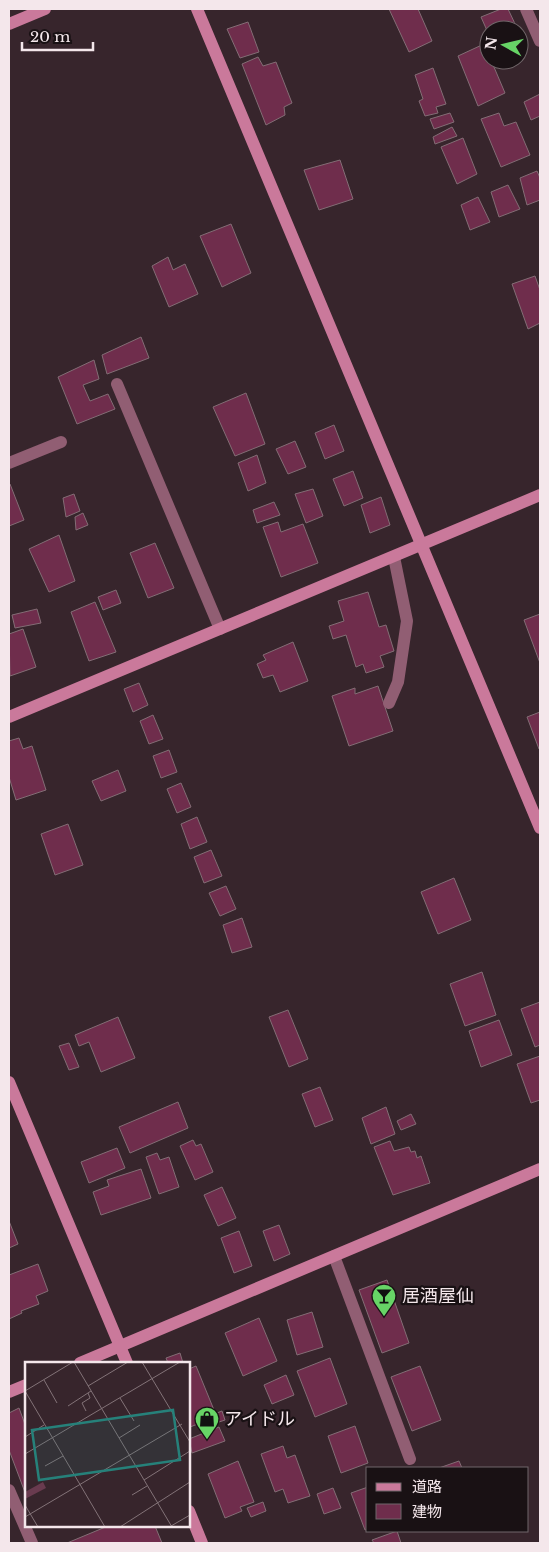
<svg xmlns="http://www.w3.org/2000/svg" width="549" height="1552" viewBox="0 0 549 1552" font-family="'Libre Baskerville','Noto Sans JP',serif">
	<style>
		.building { fill: #6f2d4c; stroke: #836d75 }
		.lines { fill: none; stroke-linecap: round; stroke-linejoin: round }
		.lane { stroke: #915e73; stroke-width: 12 }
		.street { stroke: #915e73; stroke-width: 12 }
		.secondary { stroke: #ca799b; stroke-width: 12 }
		.labels { text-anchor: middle; stroke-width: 4.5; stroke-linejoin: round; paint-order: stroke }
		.poi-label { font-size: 18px; fill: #f4e7eb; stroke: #191114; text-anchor: start }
		.inset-road { fill: none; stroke: #837378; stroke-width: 1 }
		.view { fill: #26817a; fill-opacity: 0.15; stroke: #26817a; stroke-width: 2.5 }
		.inset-edge { fill: none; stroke: #f4e7eb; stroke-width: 2.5 }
	</style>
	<rect width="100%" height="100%" fill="#37252c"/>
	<g class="building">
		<polygon points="389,9 418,9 432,41 409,52"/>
		<polygon points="501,9 508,9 517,28 513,30 489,30 489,35 481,17"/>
		<polygon points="248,22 259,52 240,58 227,29"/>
		<polygon points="484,44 489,55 489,60 491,60 505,93 478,106 458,56"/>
		<polygon points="258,57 263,66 276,62 292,103 284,107 285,115 266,125 242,64"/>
		<polygon points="433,68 446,104 436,107 438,113 425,116 419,101 423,99 415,75"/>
		<polygon points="540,94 540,116 531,120 524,102"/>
		<polygon points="450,113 454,122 434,129 430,119"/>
		<polygon points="499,113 504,126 516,122 530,155 501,167 481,119"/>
		<polygon points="452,127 457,136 435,144 433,137"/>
		<polygon points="463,138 477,174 457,184 441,147"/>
		<polygon points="340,160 353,199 319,210 304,170"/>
		<polygon points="537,171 540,178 540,200 527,205 520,178"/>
		<polygon points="508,185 520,209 499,217 491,192"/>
		<polygon points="478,197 490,222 470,230 461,205"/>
		<polygon points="231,224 251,273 222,287 200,236"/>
		<polygon points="168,257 173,270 185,264 198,294 169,307 152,266"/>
		<polygon points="535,276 540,290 540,323 528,329 512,284"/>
		<polygon points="141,337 149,358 107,374 102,355"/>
		<polygon points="94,360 99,379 83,385 90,401 108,394 115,409 77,424 58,377"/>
		<polygon points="246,393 265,444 235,456 213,407"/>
		<polygon points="334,425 344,451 325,459 315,433"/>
		<polygon points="295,441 306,467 288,474 276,449"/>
		<polygon points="257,455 266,483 248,491 238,463"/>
		<polygon points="353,471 363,498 344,506 333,479"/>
		<polygon points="10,484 24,520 9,526 9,485"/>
		<polygon points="313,489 323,516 306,523 295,494"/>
		<polygon points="74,494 80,511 66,517 63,498"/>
		<polygon points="381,497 390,525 370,533 361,505"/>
		<polygon points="274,502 280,515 257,523 253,510"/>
		<polygon points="83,513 88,525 76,530 75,517"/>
		<polygon points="278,522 281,532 303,524 318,563 281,577 263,527"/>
		<polygon points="59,535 75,581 49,592 29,549"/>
		<polygon points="155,543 174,588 148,598 130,553"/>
		<polygon points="116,590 121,603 103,610 98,597"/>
		<polygon points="368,592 379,627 386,625 394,651 380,656 384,667 366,673 363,664 356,667 346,635 333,639 329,626 344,621 338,601"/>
		<polygon points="95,602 116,652 89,661 71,612"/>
		<polygon points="37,609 41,623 15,628 12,615"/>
		<polygon points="540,614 540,663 524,620"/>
		<polygon points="23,629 36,667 10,676 9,634"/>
		<polygon points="293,642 308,681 280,692 273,675 263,678 257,664 266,660 263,655"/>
		<polygon points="139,683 148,705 133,712 124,689"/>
		<polygon points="378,686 393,731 349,746 332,696 355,688 355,694"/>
		<polygon points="540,712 540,749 539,749 527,717"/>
		<polygon points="153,715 163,739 149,744 140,721"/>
		<polygon points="19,738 23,749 32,746 46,790 16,800 9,777 9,741"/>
		<polygon points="169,750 177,772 161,778 153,756"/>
		<polygon points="118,770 126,791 101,801 92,781"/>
		<polygon points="181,783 191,807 177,813 167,789"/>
		<polygon points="197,817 207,842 190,849 181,824"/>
		<polygon points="68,824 83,865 55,875 41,834"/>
		<polygon points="211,850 222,876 204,883 194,857"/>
		<polygon points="454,878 471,920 438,934 421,892"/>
		<polygon points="226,886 236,909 220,916 209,893"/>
		<polygon points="242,918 252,947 232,953 223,925"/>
		<polygon points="482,972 496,1015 465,1026 450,984"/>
		<polygon points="540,1002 540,1045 535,1047 521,1009"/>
		<polygon points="288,1010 308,1059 289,1067 269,1017"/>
		<polygon points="118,1017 135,1058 101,1072 89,1042 79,1046 75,1035"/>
		<polygon points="499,1020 512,1055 481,1067 469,1031"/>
		<polygon points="69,1043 79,1067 69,1070 59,1046"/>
		<polygon points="540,1056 540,1100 531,1103 517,1064"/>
		<polygon points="320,1087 333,1120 315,1127 302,1094"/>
		<polygon points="178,1102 188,1128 130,1153 119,1127"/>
		<polygon points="386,1107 395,1134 371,1144 362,1118"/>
		<polygon points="411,1114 416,1124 401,1130 397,1121"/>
		<polygon points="193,1140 196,1146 201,1144 213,1172 195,1180 180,1146"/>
		<polygon points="390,1141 394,1151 409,1147 411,1152 415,1151 417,1158 421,1156 430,1183 393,1195 374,1147"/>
		<polygon points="117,1148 125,1168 89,1183 81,1162"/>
		<polygon points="157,1153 160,1160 169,1157 179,1187 159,1194 146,1157"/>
		<polygon points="141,1169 151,1198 101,1215 93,1192 109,1186 107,1180"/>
		<polygon points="222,1187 236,1218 218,1226 204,1195"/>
		<polygon points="9,1221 18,1244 9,1248"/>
		<polygon points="279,1225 290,1254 274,1261 263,1231"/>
		<polygon points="239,1231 252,1266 234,1273 221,1238"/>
		<polygon points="38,1264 48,1291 36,1296 39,1304 21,1311 22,1313 9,1319 9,1275"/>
		<polygon points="387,1280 409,1343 382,1353 359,1290"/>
		<polygon points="312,1312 323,1347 297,1355 287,1320"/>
		<polygon points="259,1318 277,1361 243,1376 225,1333"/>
		<polygon points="180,1353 183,1363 168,1363 166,1358"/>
		<polygon points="330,1358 347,1404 315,1417 297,1371"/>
		<polygon points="196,1366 214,1410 200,1416 203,1422 190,1427 189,1369"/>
		<polygon points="420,1366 441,1420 412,1431 391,1377"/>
		<polygon points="286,1375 294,1395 272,1404 264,1385"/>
		<polygon points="19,1408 26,1427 26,1495 9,1450 9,1413"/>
		<polygon points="222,1411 225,1420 207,1426 204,1418"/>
		<polygon points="355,1426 368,1463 341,1473 328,1436"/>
		<polygon points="219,1427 225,1441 192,1453 189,1439"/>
		<polygon points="283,1446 287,1458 295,1455 310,1496 288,1503 283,1489 275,1492 261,1454"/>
		<polygon points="238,1461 254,1502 240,1507 242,1511 225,1518 208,1474"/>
		<polygon points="459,1461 462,1468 439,1468"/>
		<polygon points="368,1487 368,1529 365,1530 351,1493"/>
		<polygon points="333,1488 341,1508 324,1514 317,1494"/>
		<polygon points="263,1502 266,1511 251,1517 247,1508"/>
		<polygon points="108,1526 155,1526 162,1543 67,1543"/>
		<polygon points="397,1531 401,1543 374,1543 372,1540"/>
	</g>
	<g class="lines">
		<g class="lane">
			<polyline points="117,384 220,629"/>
			<polyline points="389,703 398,682 407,621 394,557"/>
		</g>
		<g class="street">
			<polyline points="526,9 540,41"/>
			<polyline points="9,463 61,442"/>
			<polyline points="334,1256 410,1459"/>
			<polyline points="9,1490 32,1543"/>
		</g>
		<g class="secondary">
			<polyline points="197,9 540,828"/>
			<polyline points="9,24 45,9"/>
			<polyline points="9,717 540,495"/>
			<polyline points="9,1082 127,1363"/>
			<polyline points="80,1363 540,1169"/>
			<polyline points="9,1392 26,1385"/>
			<polyline points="189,1511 202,1543"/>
		</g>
	</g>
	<defs>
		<symbol id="bar-pin" viewBox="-11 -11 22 30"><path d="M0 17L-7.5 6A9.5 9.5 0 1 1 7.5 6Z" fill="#67d466" stroke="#191114"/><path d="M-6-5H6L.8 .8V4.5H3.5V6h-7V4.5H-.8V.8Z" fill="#111"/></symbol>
		<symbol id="shop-pin" viewBox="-11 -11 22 30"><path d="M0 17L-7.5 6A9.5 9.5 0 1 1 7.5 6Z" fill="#67d466" stroke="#191114"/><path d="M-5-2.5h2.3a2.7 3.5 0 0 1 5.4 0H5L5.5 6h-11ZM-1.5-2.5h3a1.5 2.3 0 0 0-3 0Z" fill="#111"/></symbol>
	</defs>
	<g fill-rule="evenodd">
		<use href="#bar-pin" x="370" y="1282" width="28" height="38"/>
		<use href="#shop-pin" x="193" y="1405" width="28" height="38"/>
	</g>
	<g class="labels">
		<g class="poi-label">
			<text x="402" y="1302">居酒屋仙</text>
			<text x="224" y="1425">アイドル</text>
		</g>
	</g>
	<g transform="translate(25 1362)">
		<rect width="165" height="165" fill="#37252c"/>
		<path d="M18,120L21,126L0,137V130Z" fill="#693b4f"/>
		<path class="inset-road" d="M49,0L147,165M117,0L165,80M19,18L32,41M63,24L103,0M0,29L80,165M0,29L48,0M95,36L109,59M43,44L66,29M61,49L57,41L65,36L63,31M0,75L19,63M94,76L115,63M0,92L155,0M20,104L38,94M119,118L165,89M107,133L122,124M0,143L13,165M0,155L157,62M146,164L165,153M95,165L165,120"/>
		<path class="view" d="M148,48L155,98L14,118L7,68Z"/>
		<rect width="165" height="165" class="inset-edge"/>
	</g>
	<rect width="549" height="1552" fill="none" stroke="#f4e7eb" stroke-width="20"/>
	<rect x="366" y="1467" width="162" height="65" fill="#191114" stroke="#71676a"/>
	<rect x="376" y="1483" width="25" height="8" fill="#ca799b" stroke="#71676a"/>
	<text x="412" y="1492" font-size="15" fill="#f4e7eb">道路</text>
	<rect x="376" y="1504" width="25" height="15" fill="#6f2d4c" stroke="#71676a"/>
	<text x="412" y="1517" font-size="15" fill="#f4e7eb">建物</text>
	<g transform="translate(504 45) rotate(278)"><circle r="24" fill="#191114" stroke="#71676a"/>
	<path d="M0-4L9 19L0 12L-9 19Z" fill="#67d466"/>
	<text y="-8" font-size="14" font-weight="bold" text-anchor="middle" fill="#f4e7eb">N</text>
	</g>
	<path d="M22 42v8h71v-8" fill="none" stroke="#f4e7eb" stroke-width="2.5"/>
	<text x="30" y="42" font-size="15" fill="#f4e7eb" stroke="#191114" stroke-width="4" paint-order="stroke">20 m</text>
</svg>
